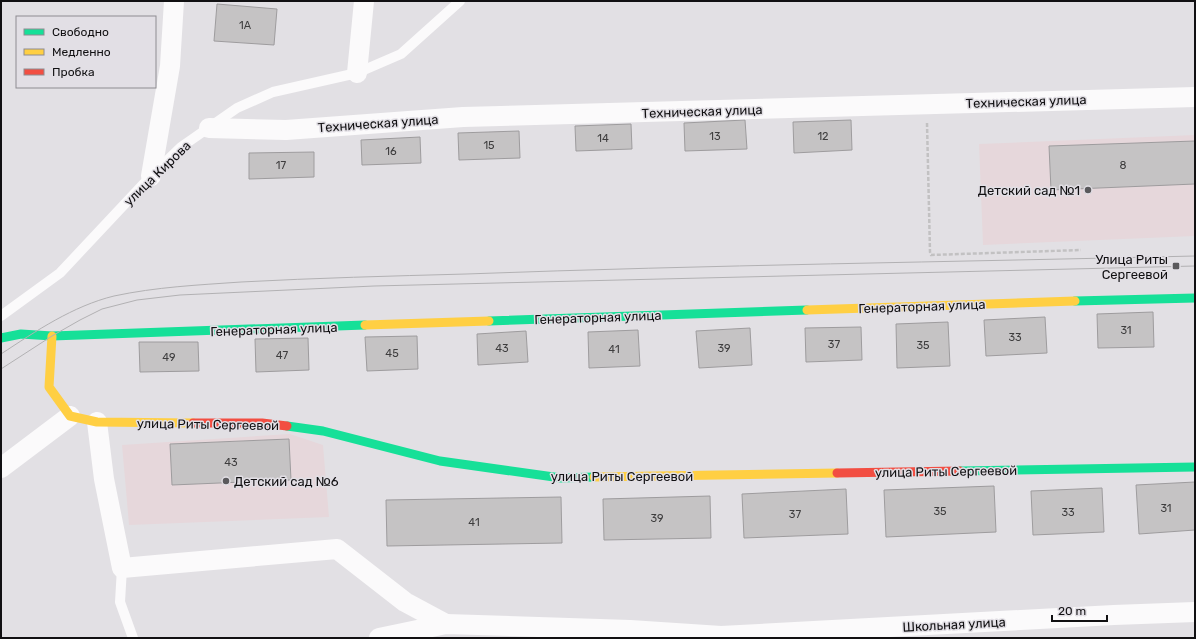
<svg xmlns="http://www.w3.org/2000/svg" width="1196" height="639" viewBox="0 0 1196 639" font-family="Rubik,sans-serif">
	<style>
		.education { fill: #e6d7db }
		.building { fill: #c5c3c4; stroke: #9e9c9e }
		.lines { fill: none; stroke-linecap: round; stroke-linejoin: round }
		.path { stroke: #c2c1c2; stroke-width: 2.5; stroke-dasharray: 4 2; stroke-linecap: butt }
		.lane { stroke: #fbfafb; stroke-width: 10 }
		.street { stroke: #fbfafb; stroke-width: 20 }
		.fast { stroke: #16e098; stroke-width: 9 }
		.slow { stroke: #ffcf43; stroke-width: 9 }
		.jam { stroke: #f24e42; stroke-width: 9 }
		.tram { stroke: #b2b1b3; stroke-width: 1 }
		.poi-dot { fill: #5a595c; stroke: #e2dfe5; stroke-width: 1.5 }
		.labels { text-anchor: middle; stroke-width: 3; stroke-linejoin: round; paint-order: stroke }
		.number-label { font-size: 11px; fill: #3e3d3e }
		.street-label { font-size: 13px; fill: #111012; stroke: #e2dfe5 }
		.poi-label { font-size: 13px; fill: #111012; stroke: #e2dfe5; text-anchor: end }
	</style>
	<rect width="100%" height="100%" fill="#e2e0e4"/>
	<g class="education">
		<polygon points="1195,135 1195,236 983,245 979,144"/>
		<polygon points="290,434 323,445 329,517 129,525 122,445"/>
	</g>
	<g class="building">
		<polygon points="217,4 277,9 274,45 214,41"/>
		<polygon points="745,120 747,149 685,151 684,123"/>
		<polygon points="851,120 852,150 794,153 793,122"/>
		<polygon points="631,124 632,149 576,151 575,126"/>
		<polygon points="519,131 520,158 459,160 458,133"/>
		<polygon points="420,137 421,163 362,165 361,140"/>
		<polygon points="1195,141 1195,184 1051,190 1049,146"/>
		<polygon points="314,152 314,177 249,179 249,153"/>
		<polygon points="1153,312 1154,347 1098,348 1097,314"/>
		<polygon points="1045,317 1047,353 986,356 984,320"/>
		<polygon points="948,322 950,366 897,368 896,324"/>
		<polygon points="861,327 862,360 806,362 805,328"/>
		<polygon points="750,328 752,365 699,368 696,331"/>
		<polygon points="638,330 640,366 589,368 588,332"/>
		<polygon points="526,331 528,362 478,365 477,334"/>
		<polygon points="417,336 418,369 367,371 365,337"/>
		<polygon points="308,338 309,370 256,372 255,339"/>
		<polygon points="139,342 198,342 199,371 140,372"/>
		<polygon points="289,439 291,480 172,485 170,444"/>
		<polygon points="1195,482 1195,530 1139,534 1136,485"/>
		<polygon points="994,486 996,532 886,537 884,490"/>
		<polygon points="1102,488 1104,532 1033,535 1031,491"/>
		<polygon points="846,489 848,534 744,538 742,494"/>
		<polygon points="710,496 711,538 604,540 603,499"/>
		<polygon points="561,497 562,543 387,546 386,500"/>
	</g>
	<g class="lines">
		<polyline class="path" points="927,123 930,252 931,255 1081,250"/>
		<g class="lane">
			<polyline points="1,316 60,273 151,176 181,147 237,108 273,92 357,73 401,54 460,1"/>
			<polyline points="122,568 120,602 133,638"/>
		</g>
		<g class="street">
			<polyline points="357,73 364,1"/>
			<polyline points="209,128 286,130 463,117 1195,97"/>
			<polyline points="151,176 170,66 174,1"/>
			<polyline points="97,422 104,479 122,568 337,549 405,602 446,624"/>
			<polyline points="1,468 70,416"/>
			<polyline points="379,638 446,624 630,630 721,636 1114,615 1195,612"/>
		</g>
		<g class="fast">
			<polyline points="1075,301 1195,298"/>
			<polyline points="489,321 807,310"/>
			<polyline points="1,338 21,334 52,336 365,325"/>
			<polyline points="287,426 323,431 440,461 561,478 594,477"/>
			<polyline points="960,471 1195,467"/>
		</g>
		<g class="slow">
			<polyline points="807,310 1075,301"/>
			<polyline points="365,325 489,321"/>
			<polyline points="52,336 49,387 70,416 97,422 193,423"/>
			<polyline points="594,477 837,473"/>
		</g>
		<g class="jam">
			<polyline points="193,423 262,423 287,426"/>
			<polyline points="837,473 960,471"/>
		</g>
		<g class="tram">
			<path d="M1,354C36,331 73,306 114,296C156,287 198,285 241,282C316,278 391,276 466,274C709,265 952,262 1195,256"/>
			<polyline points="1,369 52,336 80,320 102,309 137,300 180,295 374,286 1195,266"/>
		</g>
	</g>
	<g class="poi-dot">
		<circle cx="1088" cy="190" r="4"/>
		<rect x="1172" y="262" width="8" height="8" rx="2"/>
		<circle cx="226" cy="481" r="4"/>
	</g>
	<g class="labels">
		<g class="number-label">
			<text x="245" y="29">1А</text>
			<text x="715" y="140">13</text>
			<text x="823" y="140">12</text>
			<text x="603" y="142">14</text>
			<text x="489" y="149">15</text>
			<text x="391" y="155">16</text>
			<text x="281" y="169">17</text>
			<text x="1123" y="169">8</text>
			<text x="1126" y="334">31</text>
			<text x="1015" y="341">33</text>
			<text x="834" y="348">37</text>
			<text x="923" y="349">35</text>
			<text x="502" y="352">43</text>
			<text x="724" y="352">39</text>
			<text x="614" y="353">41</text>
			<text x="392" y="357">45</text>
			<text x="282" y="359">47</text>
			<text x="169" y="361">49</text>
			<text x="231" y="466">43</text>
			<text x="1166" y="512">31</text>
			<text x="940" y="515">35</text>
			<text x="1068" y="516">33</text>
			<text x="795" y="518">37</text>
			<text x="657" y="522">39</text>
			<text x="474" y="526">41</text>
		</g>
		<g class="street-label">
			<text transform="translate(1026 101) rotate(-2)" y="5">Техническая улица</text>
			<text transform="translate(702 111) rotate(-2)" y="5">Техническая улица</text>
			<text transform="translate(378 123) rotate(-4)" y="5">Техническая улица</text>
			<text transform="translate(157 173) rotate(-44)" y="5">улица Кирова</text>
			<text transform="translate(922 306) rotate(-2)" y="5">Генераторная улица</text>
			<text transform="translate(598 317) rotate(-2)" y="5">Генераторная улица</text>
			<text transform="translate(274 329) rotate(-2)" y="5">Генераторная улица</text>
			<text transform="translate(208 424) rotate(1)" y="5">улица Риты Сергеевой</text>
			<text transform="translate(946 471) rotate(-1)" y="5">улица Риты Сергеевой</text>
			<text x="622" y="481">улица Риты Сергеевой</text>
			<text transform="translate(954 624) rotate(-3)" y="5">Школьная улица</text>
		</g>
		<g class="poi-label">
			<text x="1080" y="195">Детский сад №1</text>
			<text x="1168" y="264">Улица Риты<tspan x="1168" dy="15">Сергеевой</tspan></text>
			<text x="234" y="486" text-anchor="start">Детский сад №6</text>
		</g>
	</g>
	<rect width="1196" height="639" fill="none" stroke="#111012" stroke-width="4"/>
	<rect x="16" y="16" width="140" height="72" fill="#e2dfe5" stroke="#8e8c91"/>
	<rect x="24" y="29" width="20" height="6" fill="#16e098" stroke="#8e8c91"/>
	<text x="52" y="36" font-size="12" fill="#111012">Свободно</text>
	<rect x="24" y="49" width="20" height="6" fill="#ffcf43" stroke="#8e8c91"/>
	<text x="52" y="56" font-size="12" fill="#111012">Медленно</text>
	<rect x="24" y="69" width="20" height="6" fill="#f24e42" stroke="#8e8c91"/>
	<text x="52" y="76" font-size="12" fill="#111012">Пробка</text>
	<path d="M1052 615v6h55v-6" fill="none" stroke="#111012" stroke-width="2"/>
	<text x="1058" y="615" font-size="12" fill="#111012" stroke="#e2dfe5" stroke-width="3" paint-order="stroke">20 m</text>
</svg>
